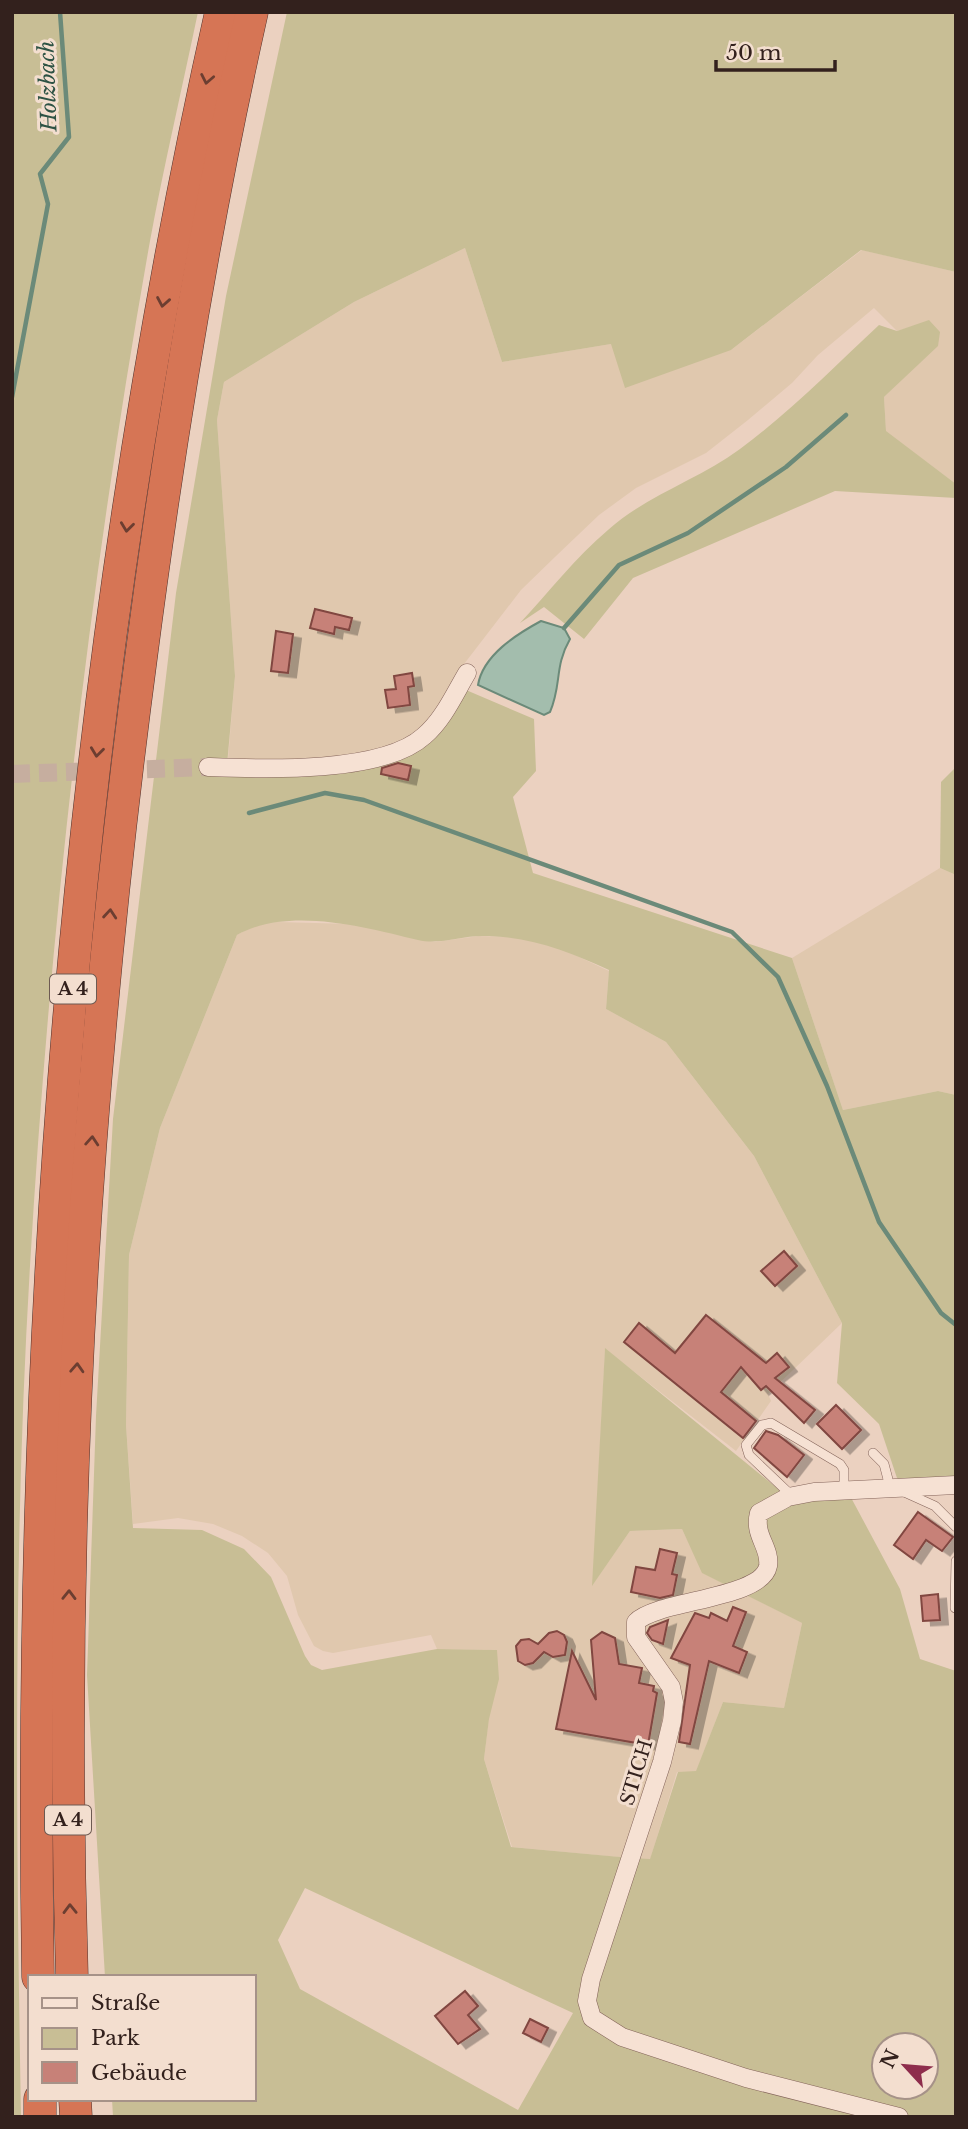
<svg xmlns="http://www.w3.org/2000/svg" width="968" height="2129" viewBox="0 0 968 2129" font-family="'Libre Baskerville',serif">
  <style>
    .farmland { fill: #e0c8ae }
    .green { fill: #c8be95; fill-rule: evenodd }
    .water { fill: #a3bdad; stroke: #6b8a79; stroke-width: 2 }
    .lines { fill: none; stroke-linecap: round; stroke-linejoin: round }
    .stream { stroke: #6b8a79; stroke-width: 4.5 }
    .building { fill: #c78178; stroke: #814641; stroke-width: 2; filter: url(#shadow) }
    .minor-tunnel { stroke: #c6ae9f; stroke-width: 18; stroke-dasharray: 18 9; stroke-linecap: butt }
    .service-casing { stroke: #836359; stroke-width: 10 }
    .minor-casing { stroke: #836359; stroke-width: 19 }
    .motorway-casing { stroke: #51332e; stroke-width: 33 }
    .service { stroke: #f6e1d3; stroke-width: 9 }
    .minor { stroke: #f6e1d3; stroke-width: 18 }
    .motorway { stroke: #d67555; stroke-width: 32 }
    .oneway { stroke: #6c3e31 }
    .labels { text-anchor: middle; stroke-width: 6; stroke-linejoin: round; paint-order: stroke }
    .shield { fill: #f3decf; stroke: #6d5a52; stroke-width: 2 }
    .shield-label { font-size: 18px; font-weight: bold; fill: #33211d }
    .street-label { font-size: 19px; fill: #33211d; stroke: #f3decf }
    .water-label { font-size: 21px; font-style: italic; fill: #2d5244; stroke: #f3decf }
  </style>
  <defs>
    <filter id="shadow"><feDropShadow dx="8" dy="4.5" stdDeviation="0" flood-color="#0004"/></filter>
  </defs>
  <rect width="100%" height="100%" fill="#ebd1c0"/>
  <g class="farmland">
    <polygon points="465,248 502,362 611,344 731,350 862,250 956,272 956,484 886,432 884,397 937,346 929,321 897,331 874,308 818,355 792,383 748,420 706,453 636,488 599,515 556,556 521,590 461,668 432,723 408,744 305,763 228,759 235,676 217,420 224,382 354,302"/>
    <polygon points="940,868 956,875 956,1095 938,1091 843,1110 792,958"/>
    <polygon points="277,922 352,924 435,942 479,936 515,937 560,948 609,971 606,1009 666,1042 754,1156 842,1323 768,1394 771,1401 736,1451 605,1349 593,1584 630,1531 682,1529 703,1573 802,1623 784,1708 723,1702 696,1772 677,1772 650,1860 512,1847 484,1759 497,1650 437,1649 431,1635 333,1653 323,1651 314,1646 298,1615 287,1576 268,1553 242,1536 213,1524 178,1518 133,1524 126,1425 129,1255 160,1128 237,935 258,923"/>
  </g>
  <g class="green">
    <path d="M 12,12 L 198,12 C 182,89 164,165 150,241 C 90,577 50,925 30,1266 C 13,1549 16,1834 21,2117 L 12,2117 Z"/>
    <path d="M 287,12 L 956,12 L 956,272 L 861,250 L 731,350 L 625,388 L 611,344 L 502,362 L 465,248 L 354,302 L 224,382 L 217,420 L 235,676 L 226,776 L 411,753 L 466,690 L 534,719 L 536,771 L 513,797 L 533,873 L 792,958 L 843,1110 L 938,1091 L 956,1095 L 956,1475 L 952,1480 L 904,1484 L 897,1478 L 879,1424 L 837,1383 L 842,1323 L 754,1156 L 666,1042 L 606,1009 L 609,970 C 567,951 529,936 482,936 C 461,936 439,945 418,940 C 365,927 288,906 237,935 L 160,1128 L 129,1255 L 126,1425 L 133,1528 L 202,1530 L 244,1549 L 271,1577 L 305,1656 L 311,1665 L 322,1670 L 437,1649 L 497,1650 L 499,1679 L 489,1719 L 484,1759 L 511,1847 L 631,1858 L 650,1859 L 678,1772 L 696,1771 L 723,1702 L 784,1708 L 802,1623 L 702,1573 L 682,1529 L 630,1531 L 592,1586 L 605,1348 L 788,1497 L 848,1492 L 900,1589 L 920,1659 L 956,1671 L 956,2117 L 113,2117 L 112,2099 L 254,2099 L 254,1977 L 105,1977 L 87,1675 L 96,1416 L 113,1119 L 176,593 L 226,296 ZM 305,1888 L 573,2013 L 518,2110 L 300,1989 L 278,1940 ZM 884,2045 L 926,2045 L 926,2087 L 884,2087 Z"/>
    <path d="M 929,320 L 940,332 L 938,346 L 884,397 L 886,431 L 956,484 L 956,498 L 835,491 L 633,578 L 584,639 L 544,607 L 520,623 C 549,592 576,557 608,530 C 647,495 698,480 740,449 C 790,412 834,367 879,325 L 897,331 Z"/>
    <polygon points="956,767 956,875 940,868 941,782"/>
  </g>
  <path class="water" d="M 541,621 L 564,628 L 570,639 C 554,667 562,684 550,712 L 544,715 L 478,685 C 483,655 517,634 541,621 Z"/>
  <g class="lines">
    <g class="stream">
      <polyline points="12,397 48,204 40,174 69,137 60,12"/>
      <polyline points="564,628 619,565 688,533 786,467 846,415"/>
      <polyline points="249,813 325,793 364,800 732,932 778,977 827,1086 879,1222 941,1313 956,1325"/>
    </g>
  </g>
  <g class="building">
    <polygon points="315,609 352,618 349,630 335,627 334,634 310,628"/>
    <polygon points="276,631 293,634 288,673 271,671"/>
    <polygon points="412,673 414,686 408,687 410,705 388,708 385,690 396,689 394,676"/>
    <polygon points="398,763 411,766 408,780 381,774 382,768"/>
    <polygon points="784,1251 797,1266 775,1286 761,1271"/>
    <polygon points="706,1315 766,1363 777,1353 789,1367 775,1378 815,1410 804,1423 766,1386 761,1390 741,1367 721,1392 756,1421 743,1438 624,1342 639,1323 675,1353"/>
    <polygon points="836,1405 861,1430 842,1449 817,1424"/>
    <polygon points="766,1431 778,1435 804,1455 787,1477 754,1448"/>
    <polygon points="918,1512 953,1537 942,1551 926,1540 913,1559 894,1545"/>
    <polygon points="660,1549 677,1553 672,1574 677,1575 673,1595 660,1598 631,1592 636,1567 655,1570"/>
    <polygon points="938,1594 940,1620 923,1621 921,1596"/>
    <polygon points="733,1607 746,1612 733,1646 747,1652 739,1673 709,1661 690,1744 679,1742 690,1665 671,1658 695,1613 709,1618 711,1613 727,1621"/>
    <polygon points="668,1620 663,1644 652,1640 647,1633 650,1627"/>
    <polygon points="557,1631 564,1635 567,1642 565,1655 553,1657 544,1652 533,1663 525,1665 518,1661 516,1646 521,1640 529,1639 538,1644 549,1633"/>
    <polygon points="602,1632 615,1638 619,1664 642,1668 639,1683 654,1686 653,1691 657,1693 648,1745 556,1729 572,1651 596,1700 591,1640"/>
    <polygon points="465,1991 478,2006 468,2015 480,2029 458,2044 435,2016"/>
    <polygon points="530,2019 548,2028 541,2042 523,2033"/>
  </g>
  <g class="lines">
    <polyline class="minor-tunnel" points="12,774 208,767"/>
    <g class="service-casing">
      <g id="service">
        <polyline points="873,1453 884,1464 890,1487"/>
        <polyline points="904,1492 935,1506 956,1527"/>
        <polyline points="791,1495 749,1455 746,1445 762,1425 771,1423 840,1464 844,1470 844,1492"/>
        <polyline points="955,1608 956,1561"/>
      </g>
    </g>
    <g class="minor-casing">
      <g id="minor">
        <path d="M 208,767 C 262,769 382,774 424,736 C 443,720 454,695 467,673"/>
        <path d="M 899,2117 L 746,2078 L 622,2037 L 592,2018 L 587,2001 L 591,1979 L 662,1762 L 672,1721 L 674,1702 L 671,1687 L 636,1637 L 636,1622 C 657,1600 762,1599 768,1566 C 771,1547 753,1536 759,1513 L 788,1497 L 814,1492 L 956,1485"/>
      </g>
    </g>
    <g class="motorway-casing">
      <g id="motorway">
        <path d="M 38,1977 C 27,1319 77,655 221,12"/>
        <path d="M 72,1977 C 58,1537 83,1095 141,658 C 169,442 204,226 252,12"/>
        <polyline points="40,2099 40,2117"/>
        <polyline points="75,2099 76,2117"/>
      </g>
    </g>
    <use href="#service" class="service"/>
    <use href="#minor" class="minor"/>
    <use href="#motorway" class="motorway"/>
  </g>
  <defs><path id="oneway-chevron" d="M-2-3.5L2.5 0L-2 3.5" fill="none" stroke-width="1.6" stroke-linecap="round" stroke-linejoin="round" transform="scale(1.75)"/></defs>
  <g class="oneway">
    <use href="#oneway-chevron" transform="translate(207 79) rotate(101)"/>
    <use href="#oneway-chevron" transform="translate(163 302) rotate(100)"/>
    <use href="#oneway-chevron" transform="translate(127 527) rotate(97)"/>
    <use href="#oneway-chevron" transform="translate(97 752) rotate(97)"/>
    <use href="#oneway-chevron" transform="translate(110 914) rotate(-85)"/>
    <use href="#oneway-chevron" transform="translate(92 1141) rotate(-86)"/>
    <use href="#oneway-chevron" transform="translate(77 1368) rotate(-87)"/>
    <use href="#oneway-chevron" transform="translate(69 1595) rotate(-89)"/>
    <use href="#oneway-chevron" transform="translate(70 1909) rotate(-91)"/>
  </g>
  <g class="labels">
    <g class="shield">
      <rect x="50" y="974.5" width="46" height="29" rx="5"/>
      <rect x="45" y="1805.5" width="46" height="29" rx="5"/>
    </g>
    <g class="shield-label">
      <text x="73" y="995">A 4</text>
      <text x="68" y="1826">A 4</text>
    </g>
    <g class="street-label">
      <text transform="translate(636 1772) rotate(-73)" y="7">STICH</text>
    </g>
    <g class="water-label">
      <text transform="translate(48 86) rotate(-92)" y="7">Holzbach</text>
    </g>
  </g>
  <rect width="968" height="2129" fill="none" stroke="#33211d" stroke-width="28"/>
  <rect x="28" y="1975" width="228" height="126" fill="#f3decf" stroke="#a69288" stroke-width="2"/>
  <rect x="42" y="1998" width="35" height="10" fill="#f6e1d3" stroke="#a69288" stroke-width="2"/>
  <text x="91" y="2010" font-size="21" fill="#33211d">Straße</text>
  <rect x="42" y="2028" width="35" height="21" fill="#c8be95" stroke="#a69288" stroke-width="2"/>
  <text x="91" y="2045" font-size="21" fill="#33211d">Park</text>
  <rect x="42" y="2062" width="35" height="21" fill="#c78178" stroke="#a69288" stroke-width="2"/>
  <text x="91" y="2080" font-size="21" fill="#33211d">Gebäude</text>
  <g transform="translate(905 2066) rotate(296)"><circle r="33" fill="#f3decf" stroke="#a69288" stroke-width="2"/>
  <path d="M0-5L12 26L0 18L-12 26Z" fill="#8e2d4c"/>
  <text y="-10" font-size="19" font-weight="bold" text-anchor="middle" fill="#33211d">N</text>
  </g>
  <path d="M716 60v10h119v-10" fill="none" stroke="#33211d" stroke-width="3.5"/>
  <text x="726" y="60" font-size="21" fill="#33211d" stroke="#f3decf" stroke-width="5" paint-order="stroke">50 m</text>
</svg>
